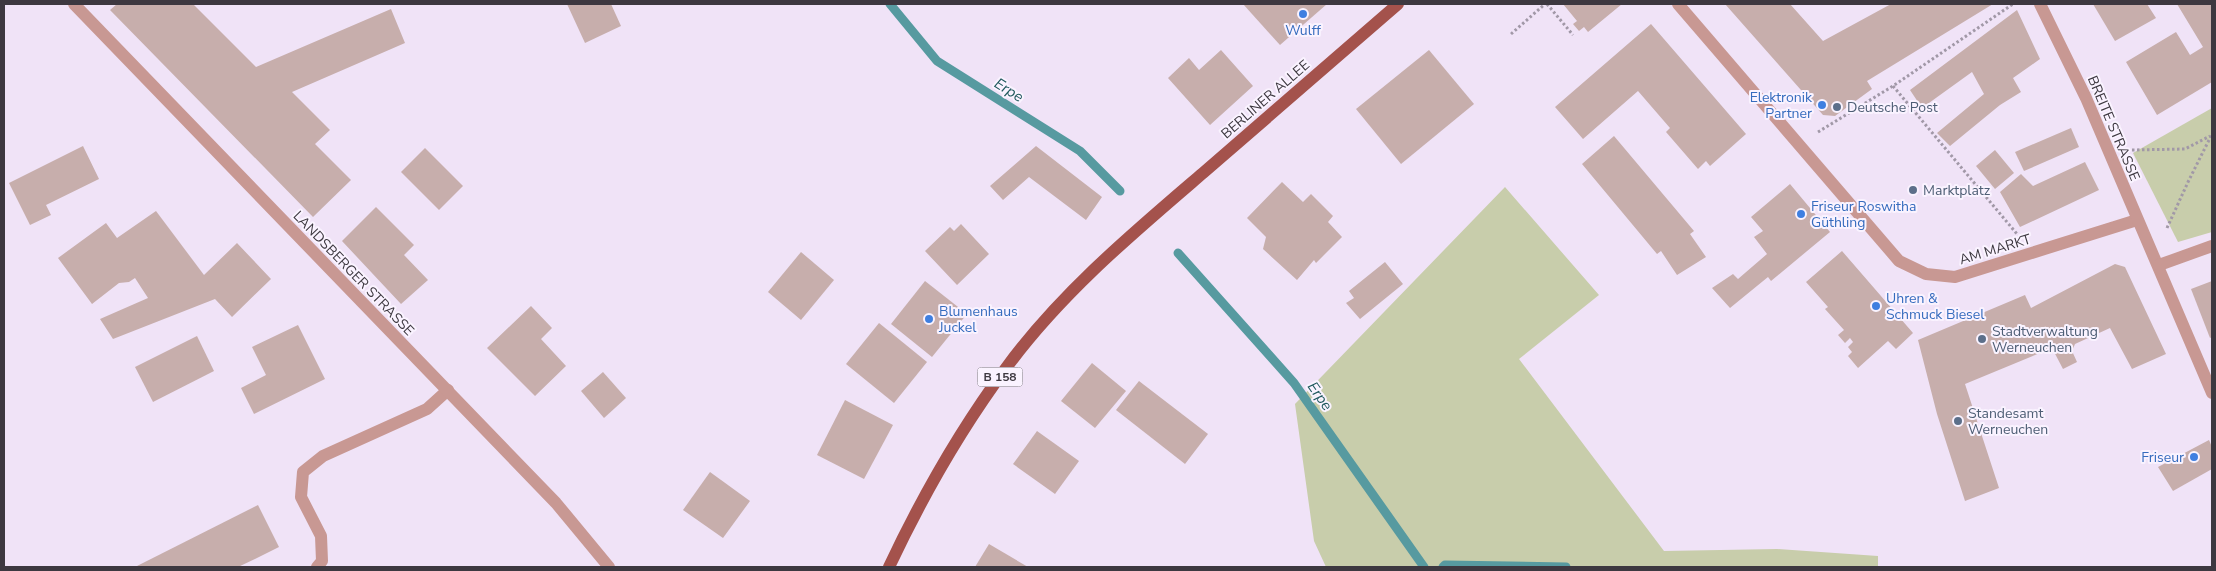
<svg xmlns="http://www.w3.org/2000/svg" width="2216" height="571" viewBox="0 0 2216 571" font-family="'Nunito Sans',sans-serif">
  <style>
    .green { fill: #c8cdab }
    .lines { fill: none; stroke-linecap: round; stroke-linejoin: round }
    .stream { stroke: #579aa0; stroke-width: 9 }
    .building { fill: #c7aeac }
    .path { stroke: #a198a7; stroke-width: 3; stroke-dasharray: 2.5 2.5; stroke-linecap: butt }
    .service { stroke: #c89893; stroke-width: 12 }
    .minor { stroke: #c89893; stroke-width: 12 }
    .primary { stroke: #a4524c; stroke-width: 12 }
    .shop-dot { fill: #3f7fe0; stroke: #faf3ff; stroke-width: 2 }
    .service-dot { fill: #5c6f8a; stroke: #faf3ff; stroke-width: 2 }
    .labels { text-anchor: middle; stroke-width: 4; stroke-linejoin: round; paint-order: stroke }
    .shield { fill: #faf3ff; stroke: #767079; stroke-width: 1 }
    .shield-label { font-size: 12px; font-weight: bold; fill: #3d3840 }
    .shop-label { font-size: 14px; fill: #366cbe; stroke: #faf3ff; text-anchor: start }
    .street-label { font-size: 14px; fill: #3d3840; stroke: #faf3ff }
    .service-label { font-size: 14px; fill: #4e5e75; stroke: #faf3ff; text-anchor: start }
    .water-label { font-size: 15px; font-style: italic; fill: #1f595d; stroke: #faf3ff }
  </style>
  <rect width="100%" height="100%" fill="#f0e3f7"/>
  <g class="green">
    <polygon points="2212,108 2212,232 2178,242 2133,153"/>
    <polygon points="1505,187 1599,295 1519,359 1664,551 1777,549 1878,556 1878,567 1326,567 1314,541 1295,404"/>
  </g>
  <g class="lines">
    <g class="stream">
      <polyline points="890,4 937,61 1080,151 1120,191"/>
      <polyline points="1178,253 1294,383 1424,567"/>
      <polyline points="1443,567 1445,565 1566,567"/>
    </g>
  </g>
  <g class="building">
    <polygon points="117,4 193,4 256,67 391,9 405,43 292,92 330,130 315,144 351,180 313,217 110,10"/>
    <polygon points="567,4 611,4 621,26 585,43"/>
    <polygon points="1243,4 1327,4 1280,45"/>
    <polygon points="1563,4 1622,4 1588,32 1584,27 1579,31 1573,24 1577,21"/>
    <polygon points="1725,4 1790,4 1823,41 1891,4 1993,4 1867,81 1872,89 1835,116 1823,115"/>
    <polygon points="2093,4 2147,4 2156,18 2115,41"/>
    <polygon points="2177,4 2210,4 2212,7 2212,82 2157,115 2126,62 2176,32 2190,55 2203,47"/>
    <polygon points="2017,10 2040,59 2013,78 2021,92 2000,105 1950,146 1937,133 1984,94 1972,72 1922,108 1910,90"/>
    <polygon points="1651,24 1746,134 1710,166 1706,161 1698,169 1666,132 1670,128 1638,91 1583,139 1555,107"/>
    <polygon points="1221,50 1253,86 1210,125 1168,78 1189,58 1199,70"/>
    <polygon points="1429,50 1474,104 1401,164 1356,109"/>
    <polygon points="2071,128 2079,147 2024,171 2015,152"/>
    <polygon points="1614,136 1694,231 1690,234 1706,257 1677,275 1661,251 1657,254 1582,164"/>
    <polygon points="83,146 99,179 46,205 51,215 30,225 9,183"/>
    <polygon points="1036,146 1102,197 1086,220 1029,177 1003,200 990,186"/>
    <polygon points="425,148 463,186 439,210 401,172"/>
    <polygon points="1995,150 2014,173 1995,189 1976,166"/>
    <polygon points="2085,162 2099,190 2020,227 2000,192 2021,174 2033,186"/>
    <polygon points="1282,182 1303,202 1311,194 1333,216 1328,222 1342,237 1316,263 1314,260 1297,280 1263,249 1266,237 1247,218"/>
    <polygon points="1790,184 1830,232 1771,281 1768,277 1730,308 1712,288 1733,274 1738,279 1767,254 1754,237 1763,231 1751,217"/>
    <polygon points="376,207 414,245 404,255 428,280 401,304 342,241"/>
    <polygon points="156,211 204,275 237,243 271,279 232,317 215,299 113,339 100,319 148,298 135,278 129,282 119,283 92,304 58,258 106,223 117,238"/>
    <polygon points="961,224 989,254 957,285 925,251 950,227 954,231"/>
    <polygon points="1842,251 1913,333 1896,349 1888,341 1858,368 1848,356 1852,352 1848,347 1853,342 1850,338 1845,343 1838,335 1844,330 1825,309 1828,307 1806,282"/>
    <polygon points="801,252 834,280 801,320 768,292"/>
    <polygon points="1385,262 1403,284 1360,319 1346,303 1354,298 1349,291"/>
    <polygon points="2115,264 2125,267 2166,354 2132,369 2110,328 2075,344 2072,351 2077,362 2063,369 2052,348 1965,384 1999,488 1965,501 1937,414 1918,340 2025,295 2031,308"/>
    <polygon points="925,281 967,314 932,357 891,324"/>
    <polygon points="2212,281 2212,337 2210,338 2191,289"/>
    <polygon points="531,306 552,328 541,339 566,366 535,396 487,348"/>
    <polygon points="879,323 927,362 894,403 846,364"/>
    <polygon points="298,325 325,379 254,414 241,388 266,375 252,347"/>
    <polygon points="197,336 214,371 153,402 135,367"/>
    <polygon points="1092,363 1126,391 1095,428 1061,401"/>
    <polygon points="603,372 626,398 604,418 581,391"/>
    <polygon points="1139,381 1208,434 1185,464 1116,410"/>
    <polygon points="845,400 893,425 864,479 817,455"/>
    <polygon points="1037,431 1079,461 1055,494 1013,464"/>
    <polygon points="2209,440 2212,447 2212,469 2173,491 2158,467"/>
    <polygon points="710,472 750,501 723,538 683,510"/>
    <polygon points="258,505 279,547 257,558 238,567 135,567"/>
    <polygon points="989,544 1028,567 975,567"/>
  </g>
  <g class="lines">
    <g class="path">
      <polyline points="1547,4 1573,35"/>
      <polyline points="1511,34 1545,4"/>
      <polyline points="1893,86 2017,234"/>
      <polyline points="1818,132 1893,86 2013,4"/>
      <polyline points="2132,150 2185,149 2210,136"/>
      <polyline points="2167,228 2188,182 2212,134"/>
    </g>
    <polyline class="service" points="317,567 322,561 321,536 301,497 303,472 323,456 427,409 448,390"/>
    <g class="minor">
      <polyline points="74,4 556,503 609,567"/>
      <polyline points="1678,4 1899,261 1926,274 1955,277 2137,220"/>
      <polyline points="2040,4 2086,98 2212,393"/>
      <polyline points="2159,265 2212,246"/>
    </g>
    <path class="primary" d="M 889,567 C 922,497 960,430 1006,368 C 1061,293 1133,233 1203,173 C 1268,116 1333,60 1398,4"/>
  </g>
  <g class="shop-dot">
    <circle cx="1303" cy="14" r="5"/>
    <circle cx="1822" cy="105" r="5"/>
    <circle cx="1801" cy="214" r="5"/>
    <circle cx="1876" cy="306" r="5"/>
    <circle cx="929" cy="319" r="5"/>
    <circle cx="2194" cy="457" r="5"/>
  </g>
  <g class="service-dot">
    <circle cx="1837" cy="107" r="5"/>
    <circle cx="1913" cy="190" r="5"/>
    <circle cx="1982" cy="339" r="5"/>
    <circle cx="1958" cy="421" r="5"/>
  </g>
  <g class="labels">
    <rect class="shield" x="977.5" y="367.5" width="45" height="19" rx="4"/>
    <g class="shield-label">
      <text x="1000" y="381">B 158</text>
    </g>
    <g class="shop-label">
      <text x="1303" y="35" text-anchor="middle">Wulff</text>
      <text x="1812" y="102" text-anchor="end">Elektronik<tspan x="1812" dy="16">Partner</tspan></text>
      <text x="1811" y="211">Friseur Roswitha<tspan x="1811" dy="16">Güthling</tspan></text>
      <text x="1886" y="303">Uhren &amp;<tspan x="1886" dy="16">Schmuck Biesel</tspan></text>
      <text x="939" y="316">Blumenhaus<tspan x="939" dy="16">Juckel</tspan></text>
      <text x="2184" y="462" text-anchor="end">Friseur</text>
    </g>
    <g class="street-label">
      <text transform="translate(1265 99) rotate(-41)" y="5">BERLINER ALLEE</text>
      <text transform="translate(2114 128) rotate(67)" y="5">BREITE STRASSE</text>
      <text transform="translate(1995 249) rotate(-17)" y="5">AM MARKT</text>
      <text transform="translate(354 273) rotate(46)" y="5">LANDSBERGER STRASSE</text>
    </g>
    <g class="service-label">
      <text x="1847" y="112">Deutsche Post</text>
      <text x="1923" y="195">Marktplatz</text>
      <text x="1992" y="336">Stadtverwaltung<tspan x="1992" dy="16">Werneuchen</tspan></text>
      <text x="1968" y="418">Standesamt<tspan x="1968" dy="16">Werneuchen</tspan></text>
    </g>
    <g class="water-label">
      <text transform="translate(1009 90) rotate(32)" y="5">Erpe</text>
      <text transform="translate(1320 396) rotate(55)" y="5">Erpe</text>
    </g>
  </g>
  <rect width="2216" height="571" fill="none" stroke="#3d3840" stroke-width="10"/>
</svg>
